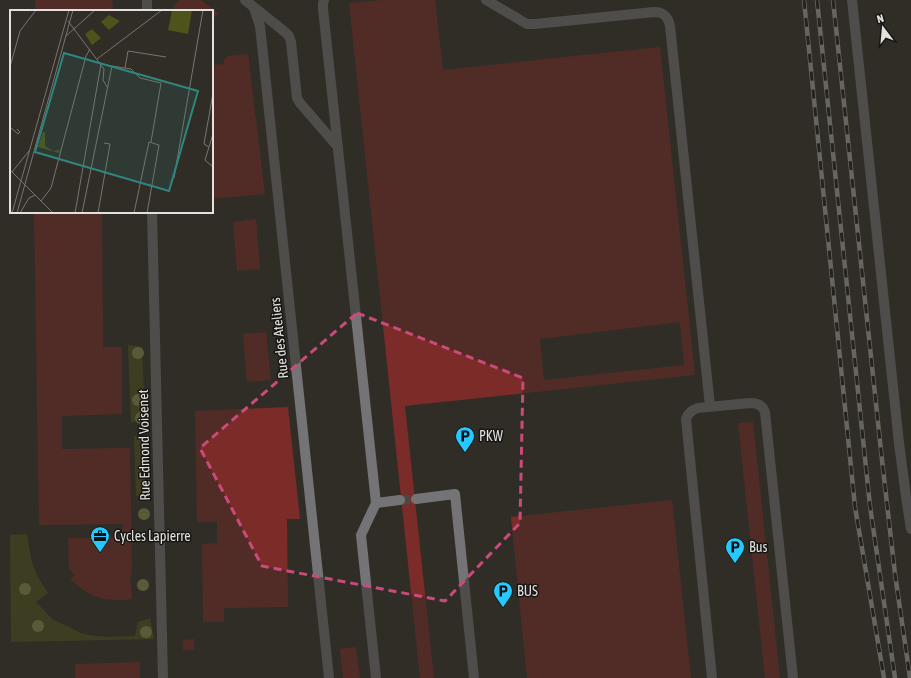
<svg xmlns="http://www.w3.org/2000/svg" width="911" height="678" viewBox="0 0 911 678" font-family="'Asap Condensed',sans-serif">
  <style>
    .green { fill: #4e531b }
    .building { fill: #7b2b28; fill-rule: evenodd }
    .lines { fill: none; stroke-linecap: round; stroke-linejoin: round }
    .minor-tunnel { stroke: #4b4842; stroke-width: 10; stroke-dasharray: 10 5; stroke-linecap: butt }
    .minor { stroke: #747477; stroke-width: 10 }
    .rail-casing { stroke: #aba9a4; stroke-width: 4.5 }
    .rail { stroke: #171613; stroke-width: 3; stroke-dasharray: 9; stroke-linecap: butt }
    .tree { fill: #8c914d }
    .marked { fill: none; stroke: #ca4a7c; stroke-width: 3; stroke-dasharray: 8 5; stroke-linejoin: round }
    .labels { text-anchor: middle; stroke-width: 3; stroke-linejoin: round; paint-order: stroke }
    .street-label { font-size: 14px; fill: #e2e1dd; stroke: #171613 }
    .poi-label { font-size: 14px; fill: #e2e1dd; stroke: #171613; text-anchor: start }
    .inset-road { fill: none; stroke: #777570; stroke-width: 1 }
    .view { fill: #2f867f; fill-opacity: 0.15; stroke: #2f867f; stroke-width: 2 }
    .inset-edge { fill: none; stroke: #e2e1dd; stroke-width: 2 }
  </style>
  <rect width="100%" height="100%" fill="#302d27"/>
  <g class="green">
    <polygon points="128,345 142,347 145,421 131,422"/>
    <polygon points="134,436 146,437 146,495 136,496"/>
    <path d="M 27,534 C 29,545 30,557 34,568 C 37,577 43,585 48,593 L 36,602 L 52,619 L 83,634 L 96,636 L 109,637 L 135,636 L 138,622 L 150,618 L 154,639 L 11,642 L 10,535 Z"/>
  </g>
  <g class="building">
    <polygon points="35,0 112,0 113,10 35,11"/>
    <polygon points="179,0 201,0 218,13 212,21 212,11 178,11 173,7"/>
    <path d="M 383,0 L 435,0 L 443,70 L 660,47 L 695,375 L 405,406 L 434,678 L 420,678 L 349,3 ZM 680,322 L 684,365 L 544,380 L 540,339 Z"/>
    <polygon points="248,54 265,194 212,199 212,65 224,64 224,60 228,56"/>
    <polygon points="34,212 102,212 103,347 122,347 122,414 62,416 62,449 130,448 132,575 130,575 132,598 126,600 116,600 105,599 94,596 83,590 70,579 75,576 69,568 68,538 121,538 123,524 39,525"/>
    <polygon points="256,219 260,269 237,271 233,222"/>
    <polygon points="266,332 271,380 247,382 243,334"/>
    <polygon points="288,407 300,519 287,519 288,607 224,608 224,622 203,622 202,544 217,543 217,522 197,522 195,411"/>
    <polygon points="753,422 780,678 765,678 738,423"/>
    <polygon points="672,500 691,678 527,678 511,517"/>
    <polygon points="194,639 194,650 183,650 183,640"/>
    <polygon points="356,647 360,678 343,678 340,649"/>
    <polygon points="140,662 140,678 75,678 75,664"/>
  </g>
  <g class="lines">
    <polyline class="minor-tunnel" points="400,500 416,499"/>
    <g class="minor">
      <polyline points="147,0 147,11"/>
      <polyline points="245,0 285,32 289,36 291,42 297,98 300,103 338,147"/>
      <polyline points="324,0 323,4 323,9 376,503 361,535 376,678"/>
      <path d="M 486,0 L 527,24 L 535,24 L 654,12 C 664,12 668,17 670,26 L 710,406"/>
      <polyline points="852,0 899,443 906,497 911,529"/>
      <polyline points="254,8 260,26 329,678"/>
      <polyline points="152,212 163,678"/>
      <polyline points="416,499 455,494 474,678"/>
      <polyline points="376,503 400,500"/>
      <path d="M 712,678 L 686,419 C 688,413 692,410 698,408 L 750,403 C 758,403 762,405 765,412 L 793,678"/>
    </g>
    <g class="rail-casing">
      <g id="rail">
        <polyline points="804,0 855,507 884,678"/>
        <polyline points="817,0 870,506 895,678"/>
        <polyline points="833,0 882,460 895,574 910,678"/>
      </g>
    </g>
    <use href="#rail" class="rail"/>
  </g>
  <g class="tree">
    <circle cx="138" cy="353" r="6"/>
    <circle cx="138" cy="400" r="6"/>
    <circle cx="141" cy="418" r="6"/>
    <circle cx="144" cy="514" r="6"/>
    <circle cx="143" cy="585" r="6"/>
    <circle cx="25" cy="589" r="6"/>
    <circle cx="38" cy="626" r="6"/>
    <circle cx="146" cy="632" r="6"/>
  </g>
  <path d="M0 0H911V678H0ZM 357,313 L 523,378 L 520,523 L 445,601 L 262,566 L 200,448 Z" fill="#302d27" fill-opacity=".55" fill-rule="evenodd"/>
  <path class="marked" d="M 357,313 L 523,378 L 520,523 L 445,601 L 262,566 L 200,448 Z"/>
  <defs>
    <g id="parking-pin" transform="scale(1)"><path d="M0 17L-7.5 6A9.5 9.5 0 1 1 7.5 6Z" fill="#25c9fe" stroke="#171613"/><path d="M-3.5-5.5H1a3.5 3.5 0 0 1 0 7H-1V5.5H-3.5ZM-1-3.4V-.6H.8a1.4 1.4 0 0 0 0-2.8Z" fill="#111"/></g>
    <g id="office-pin" transform="scale(1)"><path d="M0 17L-7.5 6A9.5 9.5 0 1 1 7.5 6Z" fill="#25c9fe" stroke="#171613"/><path d="M-6-3h4V-5.5h4V-3h4V5H-6ZM-1-4.5V-3h2v-1.5ZM-6 0V1H6V0Z" fill="#111"/></g>
  </defs>
  <g fill-rule="evenodd">
    <use href="#parking-pin" x="465" y="436"/>
    <use href="#office-pin" x="100" y="536"/>
    <use href="#parking-pin" x="735" y="547"/>
    <use href="#parking-pin" x="503" y="591"/>
  </g>
  <g class="labels">
    <g class="street-label">
      <text transform="translate(279 338) rotate(-96)" y="5">Rue des Ateliers</text>
      <text transform="translate(144 445) rotate(-91)" y="5">Rue Edmond Voisenet</text>
    </g>
    <g class="poi-label">
      <text x="479" y="441">PKW</text>
      <text x="114" y="541">Cycles Lapierre</text>
      <text x="749" y="552">Bus</text>
      <text x="517" y="596">BUS</text>
    </g>
  </g>
  <g transform="translate(10 10)">
    <rect width="203" height="203" fill="#302d27"/>
    <path d="M 162,0 L 182,0 L 178,24 L 158,20 ZM 99,5 L 110,11 L 99,20 L 91,12 ZM 82,19 L 91,28 L 82,35 L 75,24 ZM 33,122 L 35,122 L 35,136 L 43,141 L 50,140 L 49,143 L 28,137 Z" fill="#4e531b"/>
    <path class="inset-road" d="M 58,11 L 94,59 L 93,70 L 97,77M 56,26 L 85,0M 87,49 L 152,0M 0,57 L 10,21 L 26,0M 115,58 L 118,41 L 156,47M 0,117 L 8,124 L 10,122 L 7,119M 203,124 L 195,150 L 203,157M 199,137 L 194,134 L 203,83M 0,160 L 43,203M 2,162 L 19,141M 164,168 L 193,0M 31,191 L 41,178 L 76,46 L 80,39M 2,203 L 59,0M 7,203 L 63,0M 10,203 L 19,188 L 25,185M 65,203 L 91,54M 72,203 L 102,56 L 121,59 L 130,68 L 151,73 L 141,132M 88,203 L 100,134 L 94,133M 124,203 L 139,132 L 149,135 L 137,203"/>
    <path class="view" d="M 54,43 L 188,81 L 159,181 L 25,142 Z"/>
    <rect width="203" height="203" class="inset-edge"/>
  </g>
  <g transform="translate(883 28) rotate(344)" stroke="#171613" stroke-width="3" paint-order="stroke">
  <path d="M0-3L7 15L0 10L-7 15Z" fill="#e2e1dd"/>
  <text y="-6" font-size="11" font-weight="bold" text-anchor="middle" fill="#e2e1dd">N</text>
  </g>
</svg>
